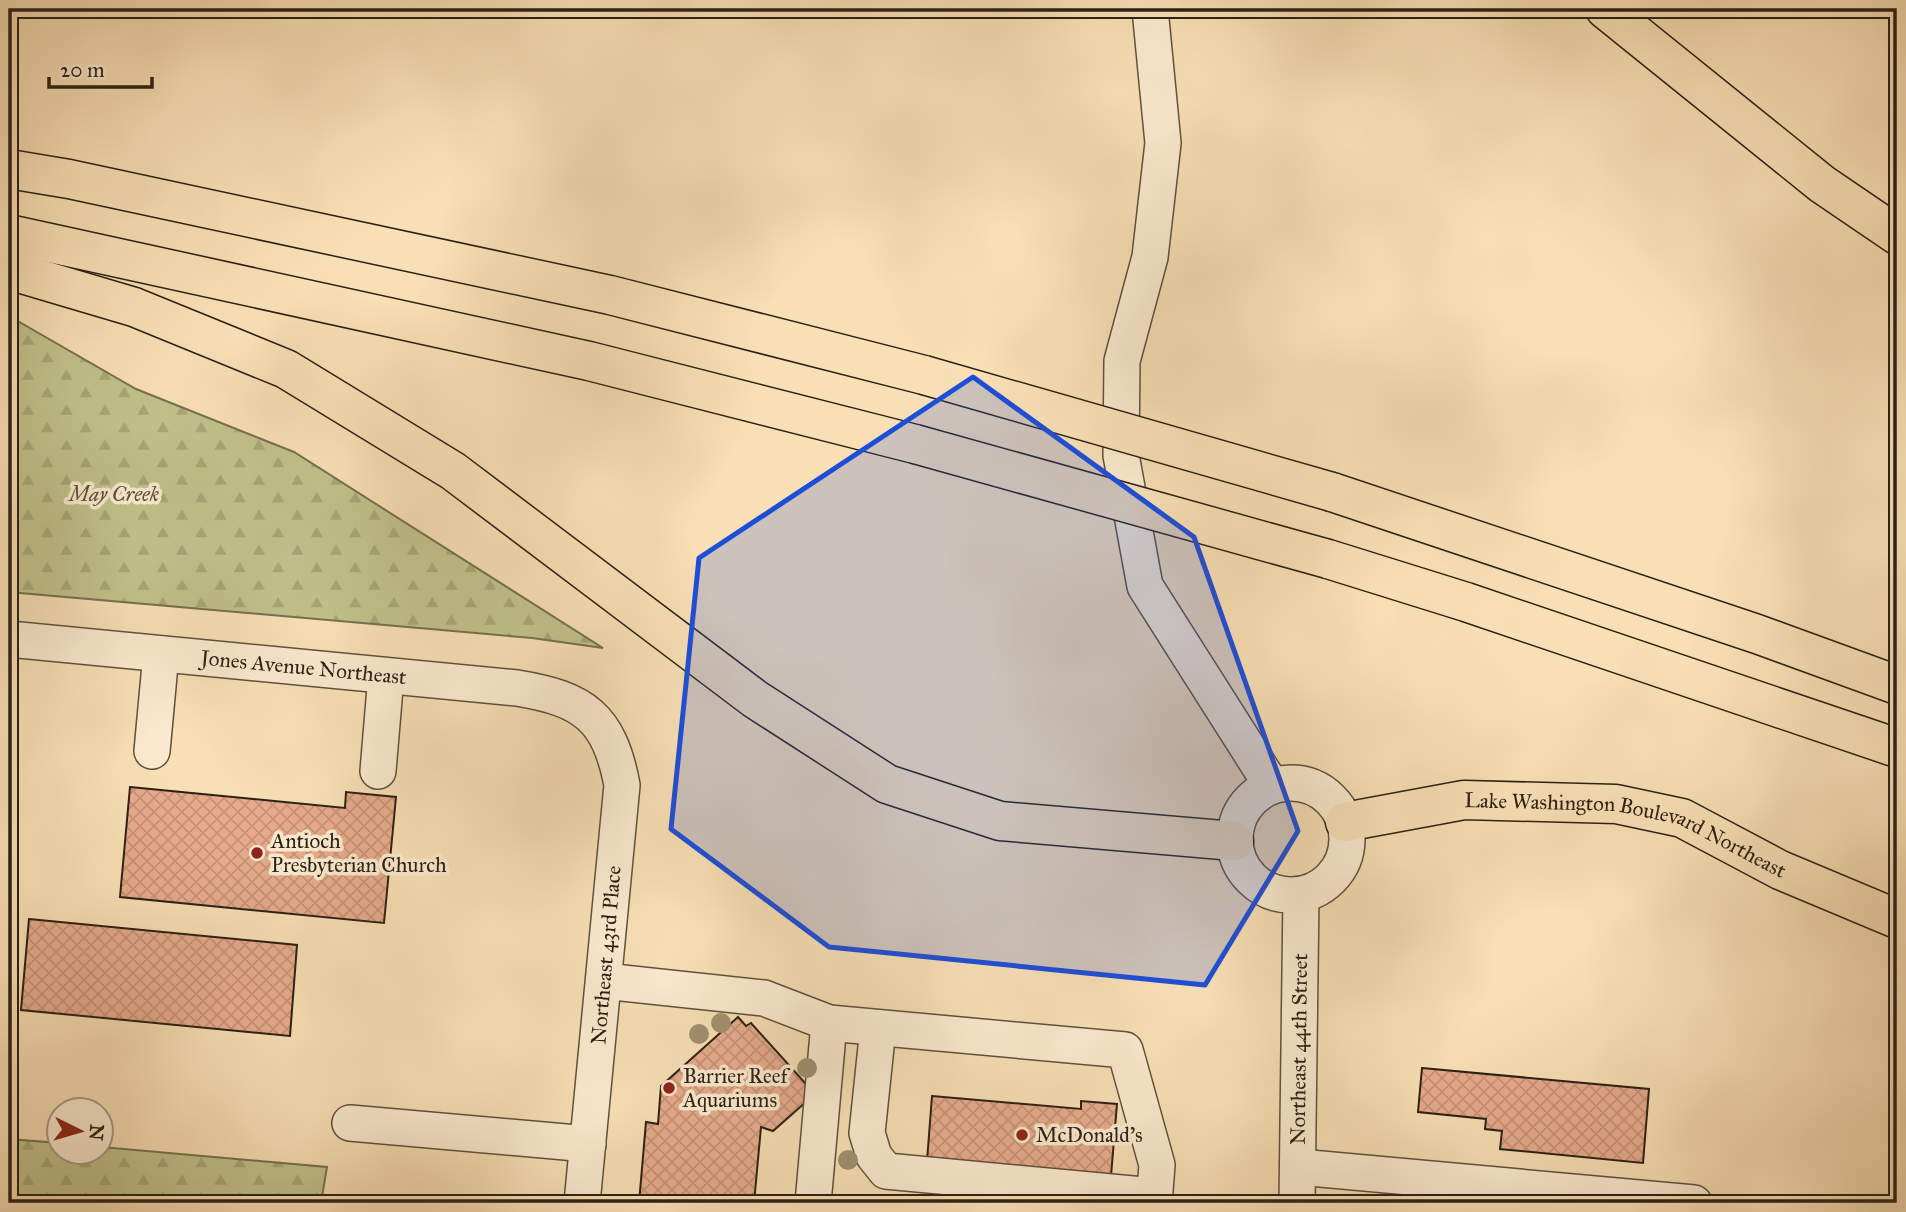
<svg xmlns="http://www.w3.org/2000/svg" width="1906" height="1212" viewBox="0 0 1906 1212" font-family="'IM FELL Great Primer',serif">
  <style>
    .forest { fill: url(#forest-firs); stroke: #767050; stroke-width: 2 }
    .building { fill: url(#building-cross-hatch); stroke: #2b2015; stroke-width: 2 }
    .lines { fill: none; stroke-linecap: round; stroke-linejoin: round }
    .minor-casing { stroke: #5e503d; stroke-width: 38 }
    .major-casing { stroke: #2b2015; stroke-width: 41 }
    .highway-casing { stroke: #2b2015; stroke-width: 41 }
    .minor { stroke: #faeacf; stroke-width: 35 }
    .major { stroke: #f8dfb5; stroke-width: 38 }
    .highway { stroke: #f8dfb5; stroke-width: 38 }
    .highway-bridge-casing { stroke: #2b2015; stroke-width: 41; stroke-linecap: butt }
    .highway-bridge { stroke: #f8dfb5; stroke-width: 38 }
    .tree { fill: #a09070 }
    .marked { fill: #1d4ed8; fill-opacity: 0.2; stroke: #1d4ed8; stroke-width: 5; stroke-linejoin: round }
    .poi-dot { fill: #8f2418; stroke: #faeacf; stroke-width: 2.5 }
    .labels { text-anchor: middle; stroke-width: 7; stroke-linejoin: round; paint-order: stroke }
    .park-label { font-size: 21px; font-style: italic; fill: #585038; stroke: #faeacf }
    .street-label { font-size: 21px; fill: #2b2015; stroke: #faeacf }
    .poi-label { font-size: 21px; fill: #2b2015; stroke: #faeacf; text-anchor: start }
  </style>
  <defs>
    <pattern id="forest-firs" width="22" height="20" patternUnits="userSpaceOnUse" patternTransform="scale(1.75)"><rect width="22" height="20" fill="#c1c18b"/><path d="M5 1l3.5 6h-7zM16 11l3.5 6h-7z" fill="#a6a677"/></pattern>
    <pattern id="building-cross-hatch" width="8" height="8" patternUnits="userSpaceOnUse" patternTransform="scale(1.75)"><rect width="8" height="8" fill="#e7ab8c"/><path d="M0 0l8 8M0 8l8-8" fill="none" stroke="#c69378"/></pattern>
  </defs>
  <rect width="100%" height="100%" fill="#f8dfb5"/>
  <filter id="stains"><feTurbulence type="fractalNoise" baseFrequency=".00286" numOctaves="4"/><feColorMatrix values="0 0 0 0 .2 0 0 0 0 .09 0 0 0 0 .02 0 0 0 .5 -.17"/></filter>
  <radialGradient id="worn" r=".72"><stop offset=".6" stop-color="#630" stop-opacity="0"/><stop offset="1" stop-color="#630" stop-opacity=".3"/></radialGradient>
  <g class="forest">
    <polygon points="9,316 136,389 294,452 603,648 532,638 9,592"/>
    <polygon points="9,1139 59,1143 60,1152 102,1152 102,1147 327,1167 321,1203 9,1203"/>
  </g>
  <g class="building">
    <polygon points="130,787 345,808 346,792 396,797 384,923 120,897"/>
    <polygon points="29,919 297,945 290,1036 21,1010"/>
    <polygon points="738,1017 746,1026 751,1023 815,1094 773,1131 761,1127 754,1203 639,1203 646,1122 658,1124 661,1086"/>
    <polygon points="1422,1068 1649,1089 1643,1163 1500,1149 1502,1131 1485,1129 1486,1119 1418,1112"/>
    <polygon points="932,1096 1081,1109 1081,1101 1117,1104 1111,1176 927,1161"/>
  </g>
  <g class="lines">
    <g class="minor-casing">
      <g id="minor">
        <polyline points="1150,9 1163,143 1150,257 1122,361 1121,455 1145,586 1272,786"/>
        <path id="s1" d="M 9,639 L 517,688 C 584,699 609,717 622,785 L 582,1203"/>
        <polyline points="152,751 161,654"/>
        <polyline points="378,771 386,676"/>
        <circle cx="1291" cy="839" r="56"/>
        <polyline points="604,981 764,998 829,1023 1125,1050 1157,1165 1154,1203"/>
        <polyline points="878,1028 867,1133 874,1156 886,1171 1154,1196"/>
        <polyline points="350,1123 588,1144"/>
        <polyline points="1299,1167 1694,1203"/>
        <polyline points="813,1203 829,1023"/>
        <path id="s2" d="M 1297,1203 L 1301,895"/>
      </g>
    </g>
    <g class="major-casing">
      <g id="major">
        <path id="s3" d="M 1345,822 L 1464,800 L 1616,804 L 1682,818 L 1780,870 L 1897,919"/>
      </g>
    </g>
    <g class="highway-casing">
      <g id="highway">
        <polyline points="1605,9 1822,184 1897,235"/>
        <polyline points="9,169 69,179 610,295 924,375"/>
        <polyline points="9,234 589,361 915,444"/>
        <polyline points="9,270 134,307 286,369 453,471 755,699 887,784 1000,821 1234,841"/>
        <polyline points="1332,492 1757,634 1897,685"/>
        <polyline points="1328,559 1466,602 1897,748"/>
      </g>
    </g>
    <use href="#minor" class="minor"/>
    <use href="#major" class="major"/>
    <use href="#highway" class="highway"/>
    <g class="highway-bridge-casing">
      <g id="highway-bridge">
        <polyline points="924,375 1332,492"/>
        <polyline points="915,444 1328,559"/>
      </g>
    </g>
    <use href="#highway-bridge" class="highway-bridge"/>
  </g>
  <g class="tree">
    <circle cx="721" cy="1023" r="10"/>
    <circle cx="699" cy="1034" r="10"/>
    <circle cx="807" cy="1068" r="10"/>
    <circle cx="848" cy="1160" r="10"/>
  </g>
  <path class="marked" d="M 973,377 L 1194,537 L 1298,831 L 1205,985 L 829,947 L 671,829 L 699,558 Z"/>
  <g class="poi-dot">
    <circle cx="257" cy="853" r="7"/>
    <circle cx="669" cy="1088" r="7"/>
    <circle cx="1022" cy="1135" r="7"/>
  </g>
  <g class="labels">
    <g class="park-label">
      <text x="114" y="501">May Creek</text>
    </g>
    <g class="street-label">
      <text dy="7" stroke="none"><textPath href="#s1" startOffset="296">Jones Avenue Northeast</textPath></text>
      <text dy="7" stroke="none"><textPath href="#s3" startOffset="289">Lake Washington Boulevard Northeast</textPath></text>
      <text transform="translate(606 955) rotate(-85)" y="7">Northeast 43rd Place</text>
      <text dy="7" stroke="none"><textPath href="#s2" startOffset="154">Northeast 44th Street</textPath></text>
    </g>
    <g class="poi-label">
      <text x="271" y="848">Antioch<tspan x="271" dy="24">Presbyterian Church</tspan></text>
      <text x="683" y="1083">Barrier Reef<tspan x="683" dy="24">Aquariums</tspan></text>
      <text x="1036" y="1142">McDonald's</text>
    </g>
  </g>
  <rect width="1906" height="1212" fill="none" stroke="#f8dfb5" stroke-width="35"/>
  <rect x="10" y="10" width="1885" height="1191" fill="none" stroke="#2b2015" stroke-width="3.5"/>
  <rect x="18" y="18" width="1871" height="1177" fill="none" stroke="#2b2015" stroke-width="2"/>
  <g transform="translate(80 1131) rotate(95)"><circle r="33" fill="#faeacf" stroke="#a79985" stroke-width="2"/>
  <path d="M0-5L12 26L0 18L-12 26Z" fill="#8f2418"/>
  <text y="-10" font-size="19" font-weight="bold" text-anchor="middle" fill="#2b2015">N</text>
  </g>
  <path d="M49 77v10h103v-10" fill="none" stroke="#2b2015" stroke-width="3.5"/>
  <text x="60" y="77" font-size="21" fill="#2b2015" stroke="#faeacf" stroke-width="5" paint-order="stroke">20 m</text>
  <rect width="100%" height="100%" filter="url(#stains)"/>
  <rect width="100%" height="100%" fill="url(#worn)"/>
</svg>
